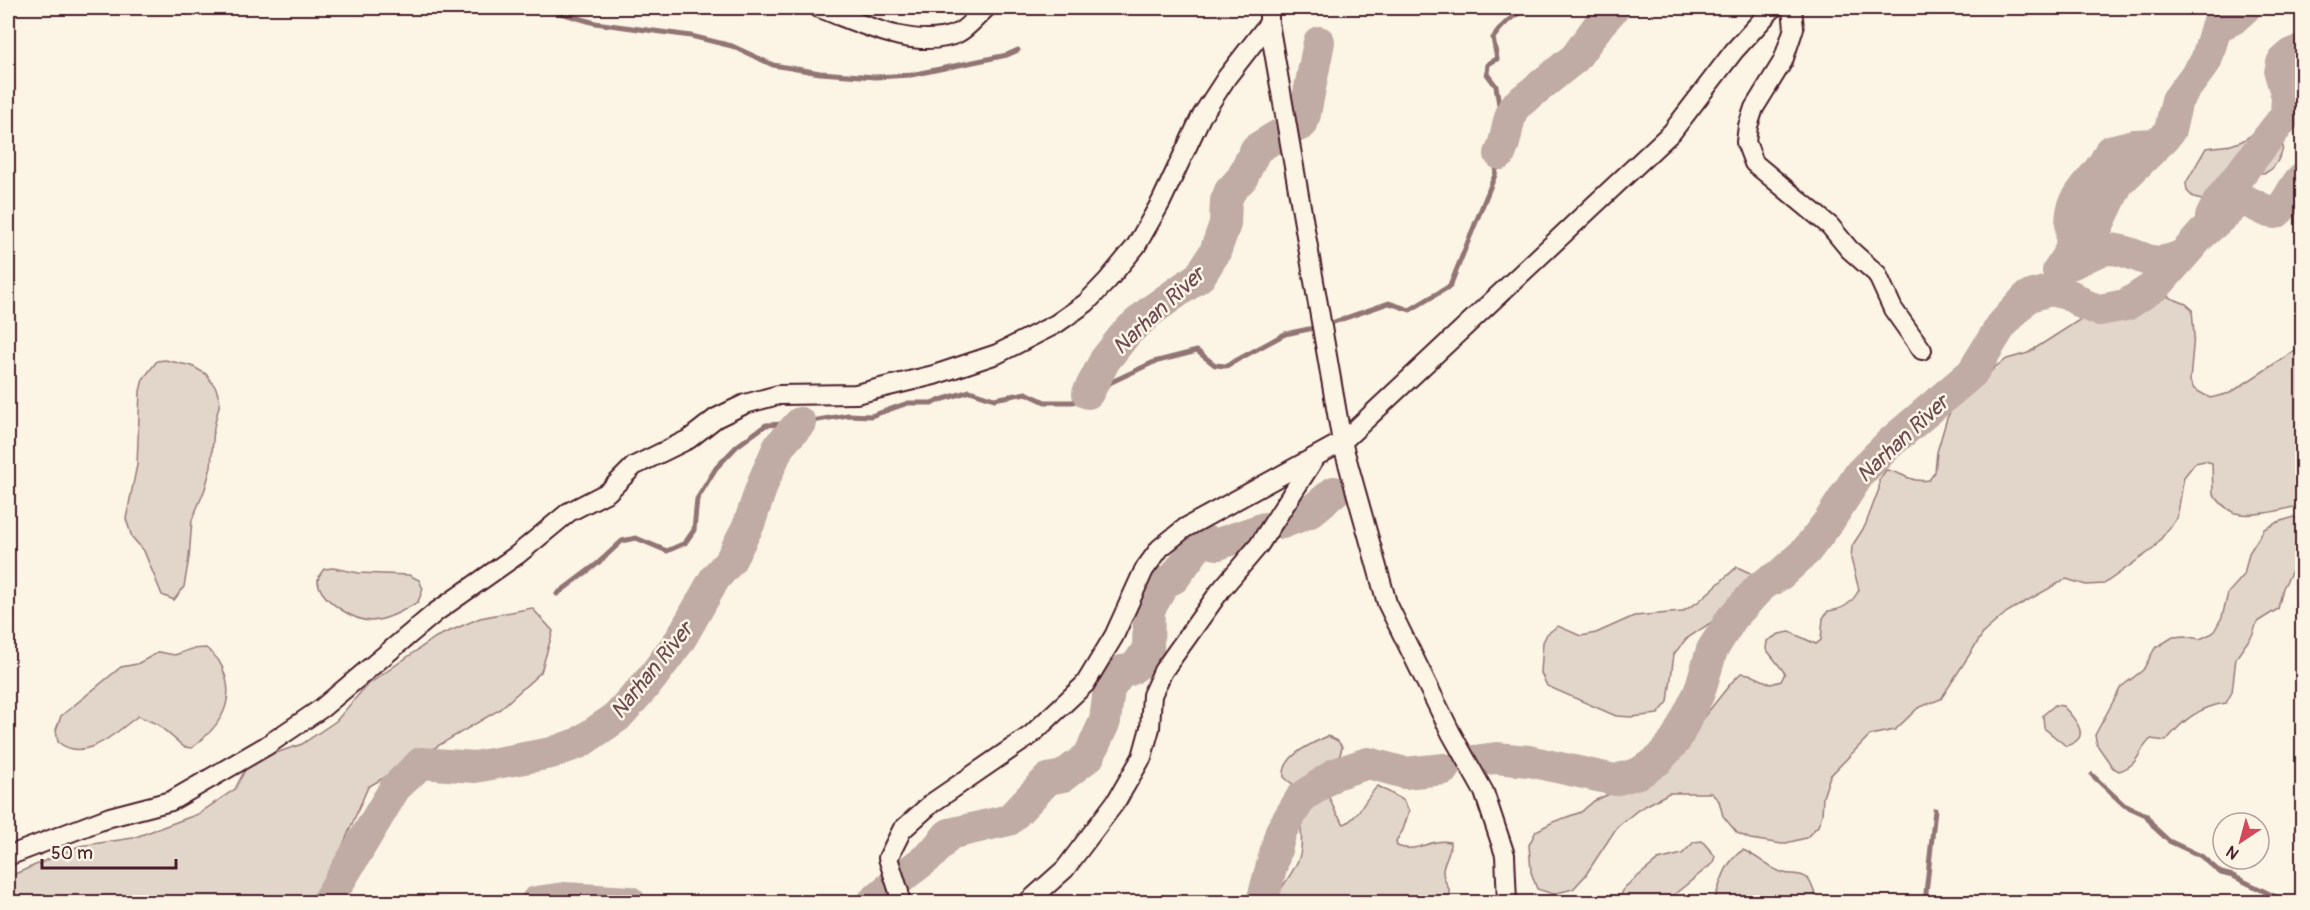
<svg xmlns="http://www.w3.org/2000/svg" width="2310" height="910" viewBox="0 0 2310 910" font-family="Pangolin,sans-serif">
  <style>
    .green { fill: #e2d5ca; stroke: #967a7a; stroke-width: 1.5 }
    .lines { fill: none; stroke-linecap: round; stroke-linejoin: round }
    .stream { stroke: #917474; stroke-width: 5 }
    .river { stroke: #c0aca5; stroke-width: 32 }
    .street-casing { stroke: #4a1f2b; stroke-width: 22 }
    .street { stroke: #fcf5e5; stroke-width: 18 }
    .labels { text-anchor: middle; stroke-width: 5; stroke-linejoin: round; paint-order: stroke }
    .water-label { font-size: 22px; font-style: italic; fill: #6d4950; stroke: #fcf5e5 }
  </style>
  <rect width="100%" height="100%" fill="#fcf5e5"/>
  <filter id="ink" filterUnits="userSpaceOnUse"><feTurbulence type="fractalNoise" baseFrequency=".0167" numOctaves="2"/><feDisplacementMap in="SourceGraphic" scale="12" xChannelSelector="R" yChannelSelector="G"/><feConvolveMatrix kernelMatrix="1 2 1 2 8 2 1 2 1" color-interpolation-filters="sRGB"/></filter>
  <g filter="url(#ink)">
    <g class="green">
      <path d="M 2261,129 C 2275,137 2290,139 2279,158 C 2277,163 2272,170 2267,172 C 2259,175 2251,170 2243,173 C 2228,178 2219,193 2206,201 L 2194,198 L 2187,191 L 2186,183 L 2206,148 L 2231,145 L 2242,141 Z"/>
      <path d="M 2161,294 L 2186,304 L 2192,309 L 2194,335 L 2190,381 L 2194,389 L 2210,398 L 2230,393 L 2291,353 L 2302,349 L 2302,505 C 2285,509 2253,518 2235,513 C 2226,510 2219,501 2213,494 L 2212,463 L 2205,461 L 2195,463 L 2184,477 L 2177,518 L 2153,549 L 2104,584 L 2086,585 L 2066,579 L 2007,612 L 1984,632 L 1941,699 L 1918,708 L 1895,730 L 1870,735 L 1830,776 L 1823,797 L 1822,815 L 1818,826 L 1806,838 L 1782,844 L 1750,839 L 1737,833 L 1723,816 L 1719,801 L 1711,793 L 1669,793 L 1638,810 L 1617,827 L 1585,876 L 1573,889 L 1553,894 L 1537,889 L 1531,872 L 1529,845 L 1536,831 L 1553,822 L 1581,812 L 1594,801 L 1633,783 L 1655,768 L 1676,752 L 1731,683 L 1741,673 L 1749,674 L 1771,684 L 1781,681 L 1785,673 L 1766,649 L 1767,641 L 1779,634 L 1790,632 L 1816,644 L 1821,640 L 1823,618 L 1828,611 C 1844,609 1851,604 1859,590 L 1851,559 L 1852,546 L 1865,526 L 1879,489 L 1879,480 L 1886,470 C 1905,473 1909,483 1929,480 L 1935,472 L 1937,452 L 1947,418 L 1953,407 L 1982,382 L 1995,367 L 2007,359 L 2028,353 L 2087,315 C 2123,320 2132,297 2161,294 Z"/>
      <polygon points="165,360 192,366 206,374 216,388 220,402 214,427 211,467 205,489 192,520 189,558 184,587 174,600 162,595 144,551 132,537 126,519 137,465 140,391 143,379 157,361"/>
      <path d="M 2294,517 L 2302,522 L 2302,552 L 2283,588 L 2278,609 L 2257,622 L 2253,634 L 2236,658 L 2232,692 L 2226,703 C 2199,707 2183,720 2166,741 L 2151,739 C 2137,751 2140,765 2119,771 L 2113,768 L 2097,745 L 2095,735 L 2121,687 L 2143,670 L 2155,648 L 2173,637 L 2184,636 L 2200,639 L 2213,633 L 2222,617 L 2228,593 L 2244,575 L 2249,553 L 2264,529 L 2278,522 Z"/>
      <polygon points="1737,567 1750,573 1758,580 1739,604 1686,639 1674,654 1668,702 1658,714 1632,717 1616,716 1547,686 1541,673 1543,642 1547,634 1558,626 1581,636 1596,633 1634,616 1682,612 1698,602"/>
      <path d="M 333,568 L 359,573 L 409,575 L 419,580 L 423,589 L 418,602 C 404,610 388,620 371,621 C 355,621 324,602 319,586 C 316,579 320,574 324,569 Z"/>
      <polygon points="532,608 553,631 541,672 499,710 368,787 329,878 338,902 8,902 8,877 79,846 133,838 198,814 235,789 249,762 302,744 336,721 366,686 436,637 480,618"/>
      <path d="M 206,648 C 216,655 222,663 225,675 C 235,706 217,729 192,748 L 184,747 L 157,724 L 138,716 C 116,732 85,764 58,742 L 56,730 L 61,716 L 121,667 L 137,664 L 159,652 L 175,655 L 191,649 Z"/>
      <path d="M 2055,705 L 2063,706 C 2074,718 2094,738 2066,746 L 2044,728 L 2043,715 Z"/>
      <path d="M 1328,736 L 1338,741 L 1342,747 C 1339,762 1334,768 1321,777 C 1306,788 1299,792 1284,777 C 1282,755 1311,744 1328,736 Z"/>
      <path d="M 1378,786 L 1403,800 L 1409,811 L 1403,830 L 1396,841 L 1397,846 C 1416,854 1431,838 1450,842 C 1451,853 1444,860 1443,870 C 1442,883 1454,889 1449,902 L 1273,902 C 1281,887 1293,874 1299,858 C 1308,834 1288,808 1320,791 L 1327,793 L 1336,813 L 1344,824 C 1359,818 1366,796 1378,786 Z"/>
      <polygon points="1702,841 1715,856 1713,863 1665,902 1619,902 1619,899 1625,887 1658,860 1682,854 1694,842"/>
      <path d="M 1743,850 C 1758,856 1770,870 1784,873 C 1792,875 1800,873 1807,878 C 1813,883 1813,895 1820,902 L 1714,902 C 1720,884 1725,861 1743,850 Z"/>
    </g>
    <g class="lines">
      <g class="stream">
        <polyline points="544,8 595,23 691,36 732,46 773,65 820,73 875,77 911,75 1007,55 1018,50"/>
        <path d="M 1331,323 L 1389,303 L 1410,310 L 1450,286 L 1495,175 L 1504,135 L 1496,86 L 1487,74 L 1488,64 L 1497,59 L 1493,38 C 1505,21 1517,10 1538,8"/>
        <polyline points="557,594 597,564 622,541 636,538 667,551 685,543 694,530 697,499 716,468 737,446 766,425 800,423 848,415 871,416 908,403 931,403 970,391 994,399 1026,393 1045,402 1073,402 1103,386 1154,362 1197,351 1215,365 1226,366 1285,334 1314,328"/>
        <polyline points="2092,775 2124,805 2146,815 2155,828 2169,841 2201,856 2221,873 2233,876 2286,902"/>
        <polyline points="1925,902 1935,810"/>
      </g>
      <g class="river">
        <polyline points="1296,127 1302,124 1305,114 1319,42"/>
        <path d="M 1500,154 C 1508,138 1506,122 1514,107 L 1575,58 L 1601,22 L 1614,8"/>
        <polyline points="2211,217 2219,201 2286,115 2287,96 2280,73 2282,63 2292,54 2302,50"/>
        <polyline points="2073,263 2090,242 2118,183 2165,137 2170,130 2177,100 2206,61 2216,27 2233,19 2245,8"/>
        <path d="M 2070,264 C 2081,260 2099,249 2110,249 C 2144,251 2144,272 2183,255"/>
        <path d="M 2058,271 C 2061,265 2067,257 2070,251 C 2074,236 2068,220 2074,205 C 2083,185 2103,171 2110,151 L 2134,145 L 2157,144"/>
        <polyline points="1088,393 1105,360 1127,332 1152,310 1200,276 1215,252 1225,224 1226,201 1230,191 1242,178 1256,149 1277,136"/>
        <polyline points="1282,523 1310,512 1334,492"/>
        <path d="M 1474,761 L 1496,758 L 1529,761 L 1615,780 L 1639,773 L 1657,761 L 1675,741 L 1699,693 L 1712,650 L 1732,618 L 1761,586 L 1781,574 L 1806,551 L 1829,521 L 1860,473 L 1891,442 L 1972,373 L 2001,326 L 2027,297 L 2051,290 L 2070,295 L 2085,305 L 2099,310 L 2126,305 L 2158,284 L 2202,234 L 2236,204 L 2246,201 L 2269,212 L 2276,213 C 2288,204 2291,189 2302,178"/>
        <polyline points="327,902 395,788 421,763 475,767 551,753 579,743 617,717 651,679 680,640 715,578 730,561 749,524 764,480 779,446 800,423"/>
        <polyline points="536,902 564,898 630,902"/>
        <polyline points="873,902 907,873 931,855 949,834 1009,820 1048,779 1063,776 1089,756 1105,721 1109,689 1122,671 1130,670 1138,664 1148,649 1149,610 1164,583 1174,578 1201,541 1218,544 1265,528"/>
        <polyline points="1262,902 1281,831 1301,798 1335,774 1368,763 1405,773 1444,769"/>
      </g>
      <g class="street-casing">
        <g id="street">
          <path d="M 819,8 C 858,22 916,52 958,33 C 968,28 978,15 986,8"/>
          <polyline points="1792,8 1794,28 1783,61 1754,108 1748,126 1746,142 1754,163 1830,226 1849,249 1877,274 1893,309 1922,350"/>
          <polyline points="8,856 110,817 171,801 266,746 322,708 436,612 517,555 569,512 608,492 634,466 689,439 716,418 745,404 778,395 856,394 934,375 997,354 1056,324 1086,303 1108,280 1136,246 1161,202 1201,117 1227,77 1269,23"/>
          <polyline points="899,902 899,892 888,858 902,830 932,803 1031,735 1085,684 1114,636 1144,570 1160,548 1185,528 1342,442 1269,23 1269,8"/>
          <polyline points="1028,902 1065,869 1117,800 1142,757 1150,728 1152,695 1163,671 1220,591 1259,545 1315,458"/>
          <polyline points="1507,902 1505,855 1484,792 1451,733 1387,603 1342,442 1672,132 1734,51 1773,8"/>
        </g>
      </g>
      <use href="#street" class="street"/>
    </g>
  </g>
  <g class="labels">
    <g class="water-label">
      <text transform="translate(1158 310) rotate(-43)" y="8">Narhan River</text>
      <text transform="translate(1902 438) rotate(-43)" y="8">Narhan River</text>
      <text transform="translate(651 670) rotate(-51)" y="8">Narhan River</text>
    </g>
  </g>
  <rect width="2310" height="910" fill="none" stroke="#fcf5e5" stroke-width="30"/>
  <rect x="15" y="15" width="2280" height="880" fill="none" stroke="#4a1f2b" stroke-width="2" filter="url(#ink)"/>
  <g transform="translate(2241 841) rotate(216)"><circle r="28" fill="#fcf5e5" stroke="#b59f9b" stroke-width="1.5"/>
  <path d="M0-4.5L10 22L0 15L-10 22Z" fill="#d1495b"/>
  <text y="-9" font-size="16" font-weight="bold" text-anchor="middle" fill="#4a1f2b">N</text>
  </g>
  <path d="M42 859v9h134v-9" fill="none" stroke="#4a1f2b" stroke-width="3"/>
  <text x="51" y="859" font-size="18" fill="#4a1f2b" stroke="#fcf5e5" stroke-width="4.5" paint-order="stroke">50 m</text>
</svg>
